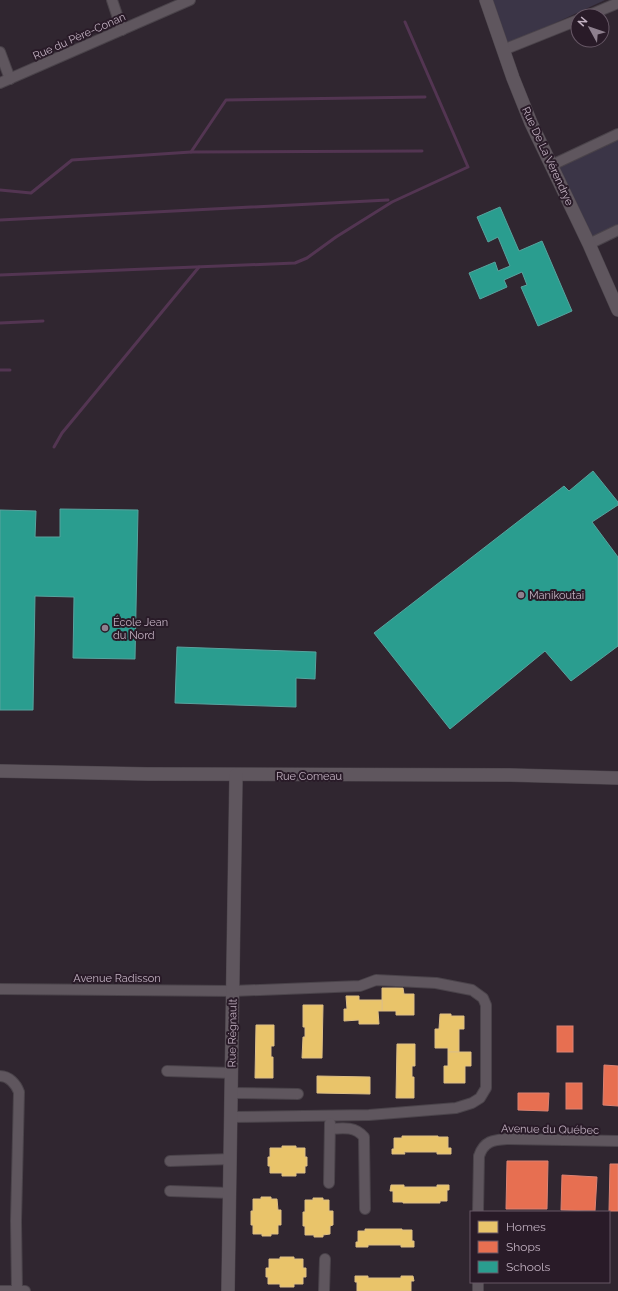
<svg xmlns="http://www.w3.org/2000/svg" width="618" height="1291" viewBox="0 0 618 1291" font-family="Raleway,sans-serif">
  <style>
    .green { fill: #3b3547 }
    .homes { fill: #e9c46a; stroke: #ddbe84 }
    .shops { fill: #e76f51; stroke: #dc8272 }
    .schools { fill: #2a9d8f; stroke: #57a39e }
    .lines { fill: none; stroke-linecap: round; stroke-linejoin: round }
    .stream { stroke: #533552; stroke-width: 3 }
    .minor-casing { stroke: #4a434a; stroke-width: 12 }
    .tertiary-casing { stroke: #4a434a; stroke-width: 14 }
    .minor { stroke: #5f565e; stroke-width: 10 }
    .tertiary { stroke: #5f565e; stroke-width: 13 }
    .poi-dot { fill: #8e808e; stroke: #291b28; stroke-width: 1.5 }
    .labels { text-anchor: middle; stroke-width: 4; stroke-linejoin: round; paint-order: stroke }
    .street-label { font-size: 11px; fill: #c1b0c0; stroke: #291b28 }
    .poi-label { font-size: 11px; fill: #c1b0c0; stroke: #291b28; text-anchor: start }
  </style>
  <rect width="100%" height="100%" fill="#302630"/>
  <g class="green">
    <polygon points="482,0 605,0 499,49"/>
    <polygon points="618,129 618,227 588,241 551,161"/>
  </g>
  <g class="homes">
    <polygon points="382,988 403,988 404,994 414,994 414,1015 396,1015 396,1011 382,1011"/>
    <polygon points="346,996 359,996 359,1000 382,1000 382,1011 378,1011 379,1024 359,1024 359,1020 344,1021 344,1009 347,1009"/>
    <polygon points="303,1005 323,1005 322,1058 302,1058 303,1037 305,1037 305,1027 303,1027"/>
    <polygon points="440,1014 451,1014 451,1016 464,1016 464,1029 459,1029 459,1052 448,1052 448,1048 435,1048 435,1029 439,1029"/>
    <polygon points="256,1025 274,1025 274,1046 271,1046 271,1057 273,1057 273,1078 255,1078"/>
    <polygon points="397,1044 415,1044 415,1066 412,1066 412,1077 414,1077 414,1098 396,1098"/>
    <polygon points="448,1052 471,1052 471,1066 465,1066 465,1083 444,1083 444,1066 448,1066"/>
    <polygon points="317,1076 370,1077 370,1094 317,1093"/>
    <polygon points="402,1136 438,1136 438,1137 448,1137 448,1148 451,1148 451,1154 437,1154 437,1152 404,1152 405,1154 392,1154 392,1149 394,1149 394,1138 402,1138"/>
    <polygon points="282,1146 296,1146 296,1148 305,1148 305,1157 307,1157 307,1166 305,1166 305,1173 296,1173 296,1176 282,1176 282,1173 270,1173 270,1166 268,1166 268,1157 270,1157 270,1148 282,1148"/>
    <polygon points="391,1185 404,1185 404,1187 437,1187 437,1185 449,1185 449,1190 447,1190 447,1201 440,1201 440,1203 403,1203 403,1202 393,1202 393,1191 390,1191"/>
    <polygon points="261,1197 271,1197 271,1199 277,1199 278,1210 281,1210 281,1225 278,1225 278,1234 271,1234 271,1236 262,1236 262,1234 253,1234 253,1225 251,1225 251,1211 253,1211 253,1199 261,1199"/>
    <polygon points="313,1198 323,1198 323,1200 329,1200 329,1211 333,1211 333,1225 330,1226 330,1234 323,1235 323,1237 314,1237 314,1235 305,1235 305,1226 303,1226 303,1212 305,1212 305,1200 313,1200"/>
    <polygon points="365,1229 402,1229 402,1230 412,1230 412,1241 414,1241 414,1247 401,1247 401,1245 368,1245 368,1247 356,1247 356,1242 358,1242 358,1231 365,1231"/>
    <polygon points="280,1257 294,1257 294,1259 303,1259 303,1268 306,1268 306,1277 303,1277 303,1284 294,1284 294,1287 280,1287 280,1284 268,1284 268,1277 266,1277 266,1268 269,1268 269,1259 280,1259"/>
    <polygon points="355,1276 368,1276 368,1278 401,1278 401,1276 413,1276 414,1281 411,1281 411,1291 357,1291 357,1282 355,1282"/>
  </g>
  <g class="shops">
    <rect x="557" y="1026" width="16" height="26"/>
    <polygon points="604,1065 618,1066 618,1106 603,1105"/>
    <rect x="566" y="1083" width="16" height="26"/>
    <polygon points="518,1093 549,1093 548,1111 518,1110"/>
    <polygon points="507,1161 548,1161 547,1209 506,1209"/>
    <polygon points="610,1164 618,1164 618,1211 609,1211"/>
    <polygon points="562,1175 597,1177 595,1211 561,1210"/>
  </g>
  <g class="schools">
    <polygon points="500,207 519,251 542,241 572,311 538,326 521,287 527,285 522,272 504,280 507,287 480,299 469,273 495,262 498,271 510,266 498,237 488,242 477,217"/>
    <polygon points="593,471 618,502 618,505 592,522 618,557 618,646 571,681 545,651 450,729 374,633 564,486 569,491"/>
    <polygon points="60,509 138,510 135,659 73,658 74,597 35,596 33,710 0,710 0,510 36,511 35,537 60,537"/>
    <polygon points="177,647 316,652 315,679 296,678 296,707 175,703"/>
  </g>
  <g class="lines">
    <g class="stream">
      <polyline points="191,152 226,100 425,97"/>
      <polyline points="0,190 31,193 72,160 191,152 422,151"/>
      <polyline points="0,220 388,200"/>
      <polyline points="0,275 295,263 307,258 336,237 392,202 468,167 405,22"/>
      <polyline points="0,323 43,321"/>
      <polyline points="0,370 10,370"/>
      <polyline points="54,447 62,433 199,267"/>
    </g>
    <g class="minor-casing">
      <g id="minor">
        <polyline points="112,0 122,30"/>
        <polyline points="587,16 618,3"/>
        <polyline points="503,50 578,20"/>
        <polyline points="0,52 10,79"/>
        <polyline points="0,83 190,0"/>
        <polyline points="552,165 618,134"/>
        <polyline points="589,244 618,230"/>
        <polyline points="0,989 233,991 360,986 376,980 436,983 472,990 483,998 486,1005 486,1088 480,1098 472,1103 456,1108 369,1115 231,1117"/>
        <polyline points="167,1071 232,1073"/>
        <path d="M 0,1076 C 9,1076 16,1084 19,1092 L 16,1221 L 17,1291"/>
        <polyline points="232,1093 298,1094"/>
        <path d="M 330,1129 C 342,1128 355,1126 364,1137 L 365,1209"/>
        <polyline points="170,1161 231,1159"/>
        <polyline points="329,1183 330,1123"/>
        <polyline points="170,1191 230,1193"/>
        <path d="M 478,1212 L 479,1156 C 484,1141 493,1140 507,1139 L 618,1141"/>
        <polyline points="0,1291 25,1291"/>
        <polyline points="324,1291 325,1259"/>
        <polyline points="478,1291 478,1282"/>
      </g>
    </g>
    <g class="tertiary-casing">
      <g id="tertiary">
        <polyline points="486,0 513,78 531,123 589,244 618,310"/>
        <polyline points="0,771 148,774 510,775 618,778"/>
        <polyline points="228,1291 236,775"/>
      </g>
    </g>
    <use href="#minor" class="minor"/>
    <use href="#tertiary" class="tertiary"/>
  </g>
  <g class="poi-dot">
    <circle cx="521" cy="595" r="4"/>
    <circle cx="105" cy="628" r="4"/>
  </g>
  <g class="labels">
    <g class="street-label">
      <text transform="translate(79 36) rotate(-24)" y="4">Rue du Père-Conan</text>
      <text transform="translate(548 156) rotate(65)" y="4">Rue De La Vérendrye</text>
      <text x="309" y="780">Rue Comeau</text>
      <text x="117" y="982">Avenue Radisson</text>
      <text transform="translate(232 1033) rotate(-89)" y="4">Rue Régnault</text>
      <text transform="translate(550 1129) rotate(1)" y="4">Avenue du Québec</text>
    </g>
    <g class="poi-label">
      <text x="529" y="599">Manikoutai</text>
      <text x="113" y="626">École Jean<tspan x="113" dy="13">du Nord</tspan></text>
    </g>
  </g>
  <rect x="470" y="1211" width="140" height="72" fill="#291b28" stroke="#665765"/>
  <rect x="478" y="1221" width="20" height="12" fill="#e9c46a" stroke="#665765"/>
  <text x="506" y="1231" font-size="12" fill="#c1b0c0">Homes</text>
  <rect x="478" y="1241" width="20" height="12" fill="#e76f51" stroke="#665765"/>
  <text x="506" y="1251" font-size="12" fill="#c1b0c0">Shops</text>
  <rect x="478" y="1261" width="20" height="12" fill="#2a9d8f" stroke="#665765"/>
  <text x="506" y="1271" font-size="12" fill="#c1b0c0">Schools</text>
  <g transform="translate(590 28) rotate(310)"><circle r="19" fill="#291b28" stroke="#665765"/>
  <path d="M0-3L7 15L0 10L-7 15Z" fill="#8e808e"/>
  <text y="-6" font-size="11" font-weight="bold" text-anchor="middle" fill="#c1b0c0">N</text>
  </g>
</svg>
